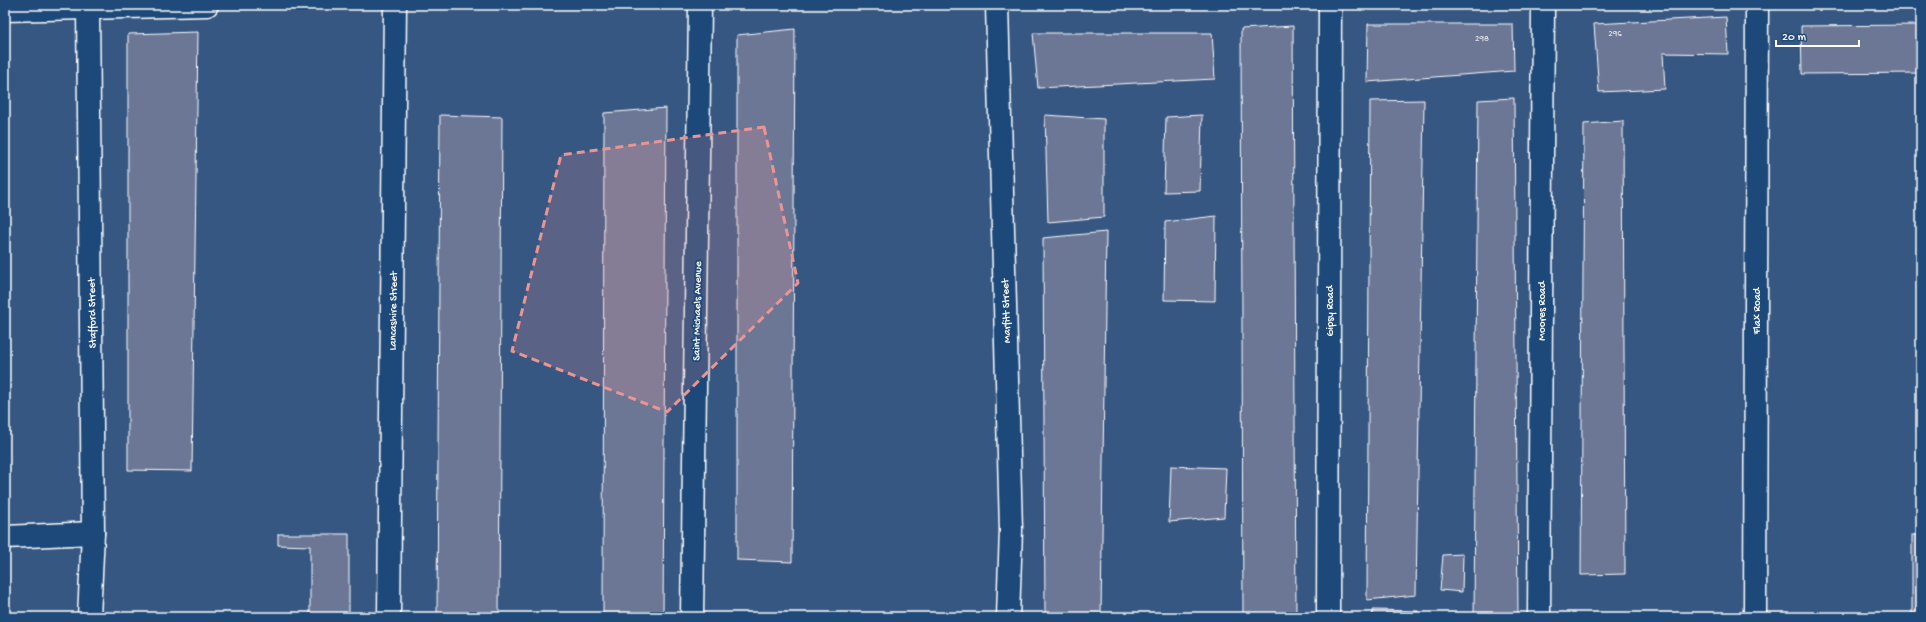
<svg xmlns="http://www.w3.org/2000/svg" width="1926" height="622" viewBox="0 0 1926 622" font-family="'Gochi Hand',sans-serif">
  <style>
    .building { fill: #6c7695; stroke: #fff }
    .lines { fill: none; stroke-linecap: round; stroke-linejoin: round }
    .minor-casing { stroke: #fff; stroke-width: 25 }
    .tertiary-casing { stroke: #fff; stroke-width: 25 }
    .minor { stroke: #1f4a7a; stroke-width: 22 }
    .tertiary { stroke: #1f4a7a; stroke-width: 22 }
    .marked { fill: #ea9494; fill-opacity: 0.2; stroke: #ea9494; stroke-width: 3; stroke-dasharray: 8 5; stroke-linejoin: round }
    .labels { text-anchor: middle; stroke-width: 3.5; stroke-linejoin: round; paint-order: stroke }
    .number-label { font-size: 9px; fill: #dadde4 }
    .street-label { font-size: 11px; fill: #fff; stroke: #1f4a7a }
  </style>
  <rect width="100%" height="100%" fill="#365782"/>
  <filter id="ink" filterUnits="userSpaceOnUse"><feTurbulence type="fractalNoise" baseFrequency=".025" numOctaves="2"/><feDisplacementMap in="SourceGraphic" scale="8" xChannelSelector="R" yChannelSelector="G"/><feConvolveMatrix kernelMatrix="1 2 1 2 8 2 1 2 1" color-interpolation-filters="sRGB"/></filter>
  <g filter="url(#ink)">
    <g class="building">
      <polygon points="1726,17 1728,54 1663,53 1665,89 1599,92 1594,24"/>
      <polygon points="1368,24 1513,24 1514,71 1367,82"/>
      <polygon points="1921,25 1921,73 1802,74 1801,26"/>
      <polygon points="1293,26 1296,617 1243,617 1241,29"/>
      <polygon points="795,29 792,562 737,560 737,35"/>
      <polygon points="198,32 192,471 128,470 128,34"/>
      <polygon points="1033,33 1212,33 1215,79 1038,88"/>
      <polygon points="1514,98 1518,617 1474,617 1478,100"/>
      <polygon points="1424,100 1416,595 1367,600 1370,101"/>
      <polygon points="666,108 663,617 603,617 604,113"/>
      <polygon points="440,115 502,117 499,617 437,617"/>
      <polygon points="1045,115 1104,119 1104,217 1048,222"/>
      <polygon points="1202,115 1200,191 1164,192 1166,117"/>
      <polygon points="1623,121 1625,574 1581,575 1584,124"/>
      <polygon points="1216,216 1215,301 1164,300 1165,222"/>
      <polygon points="1106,232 1101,617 1045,617 1043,238"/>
      <polygon points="1171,466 1226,468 1224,517 1169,522"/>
      <polygon points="278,534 349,534 349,617 310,617 310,546 278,545"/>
      <rect x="1912" y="535" width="9" height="82"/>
      <polygon points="1463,554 1462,592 1440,590 1443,555"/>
      <polygon points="1373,610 1418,611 1417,617 1372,617"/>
    </g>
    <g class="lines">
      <g class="minor-casing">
        <g id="minor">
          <polyline points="88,8 93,533 89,617"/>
          <polyline points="5,10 207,5"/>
          <polyline points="5,537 93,533"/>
          <polyline points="389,617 395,5"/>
          <polyline points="692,617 700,5"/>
          <polyline points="1328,617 1330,5"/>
          <polyline points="1539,617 1543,5"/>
          <polyline points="1755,617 1757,5"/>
        </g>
      </g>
      <g class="tertiary-casing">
        <polyline id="tertiary" points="997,5 1011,530 1008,617"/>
      </g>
      <use href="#minor" class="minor"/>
      <use href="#tertiary" class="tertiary"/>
    </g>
  </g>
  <path class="marked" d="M 764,127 L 798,283 L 667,412 L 512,351 L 561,155 Z"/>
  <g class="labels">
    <g class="number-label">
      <text x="1615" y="36">296</text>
      <text x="1482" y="41">298</text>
    </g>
    <g class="street-label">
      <text transform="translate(392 311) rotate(-89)" y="4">Lancashire Street</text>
      <text transform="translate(696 311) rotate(-89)" y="4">Saint Michaels Avenue</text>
      <text transform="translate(1005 311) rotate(-92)" y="4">Marfitt Street</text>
      <text transform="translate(1329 311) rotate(-90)" y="4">Gipsy Road</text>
      <text transform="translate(1541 311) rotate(-90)" y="4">Moores Road</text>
      <text transform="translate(1756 311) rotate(-90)" y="4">Flax Road</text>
      <text transform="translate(91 313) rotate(-91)" y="4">Stafford Street</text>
    </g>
  </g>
  <rect width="1926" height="622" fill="none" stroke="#1f4a7a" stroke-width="20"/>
  <rect x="10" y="10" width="1906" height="602" fill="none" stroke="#fff" stroke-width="1.5" filter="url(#ink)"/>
  <path d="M1776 40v6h83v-6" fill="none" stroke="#ffffff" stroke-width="2"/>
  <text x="1782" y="40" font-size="12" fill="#ffffff" stroke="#1f4a7a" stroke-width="3" paint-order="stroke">20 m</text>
</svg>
